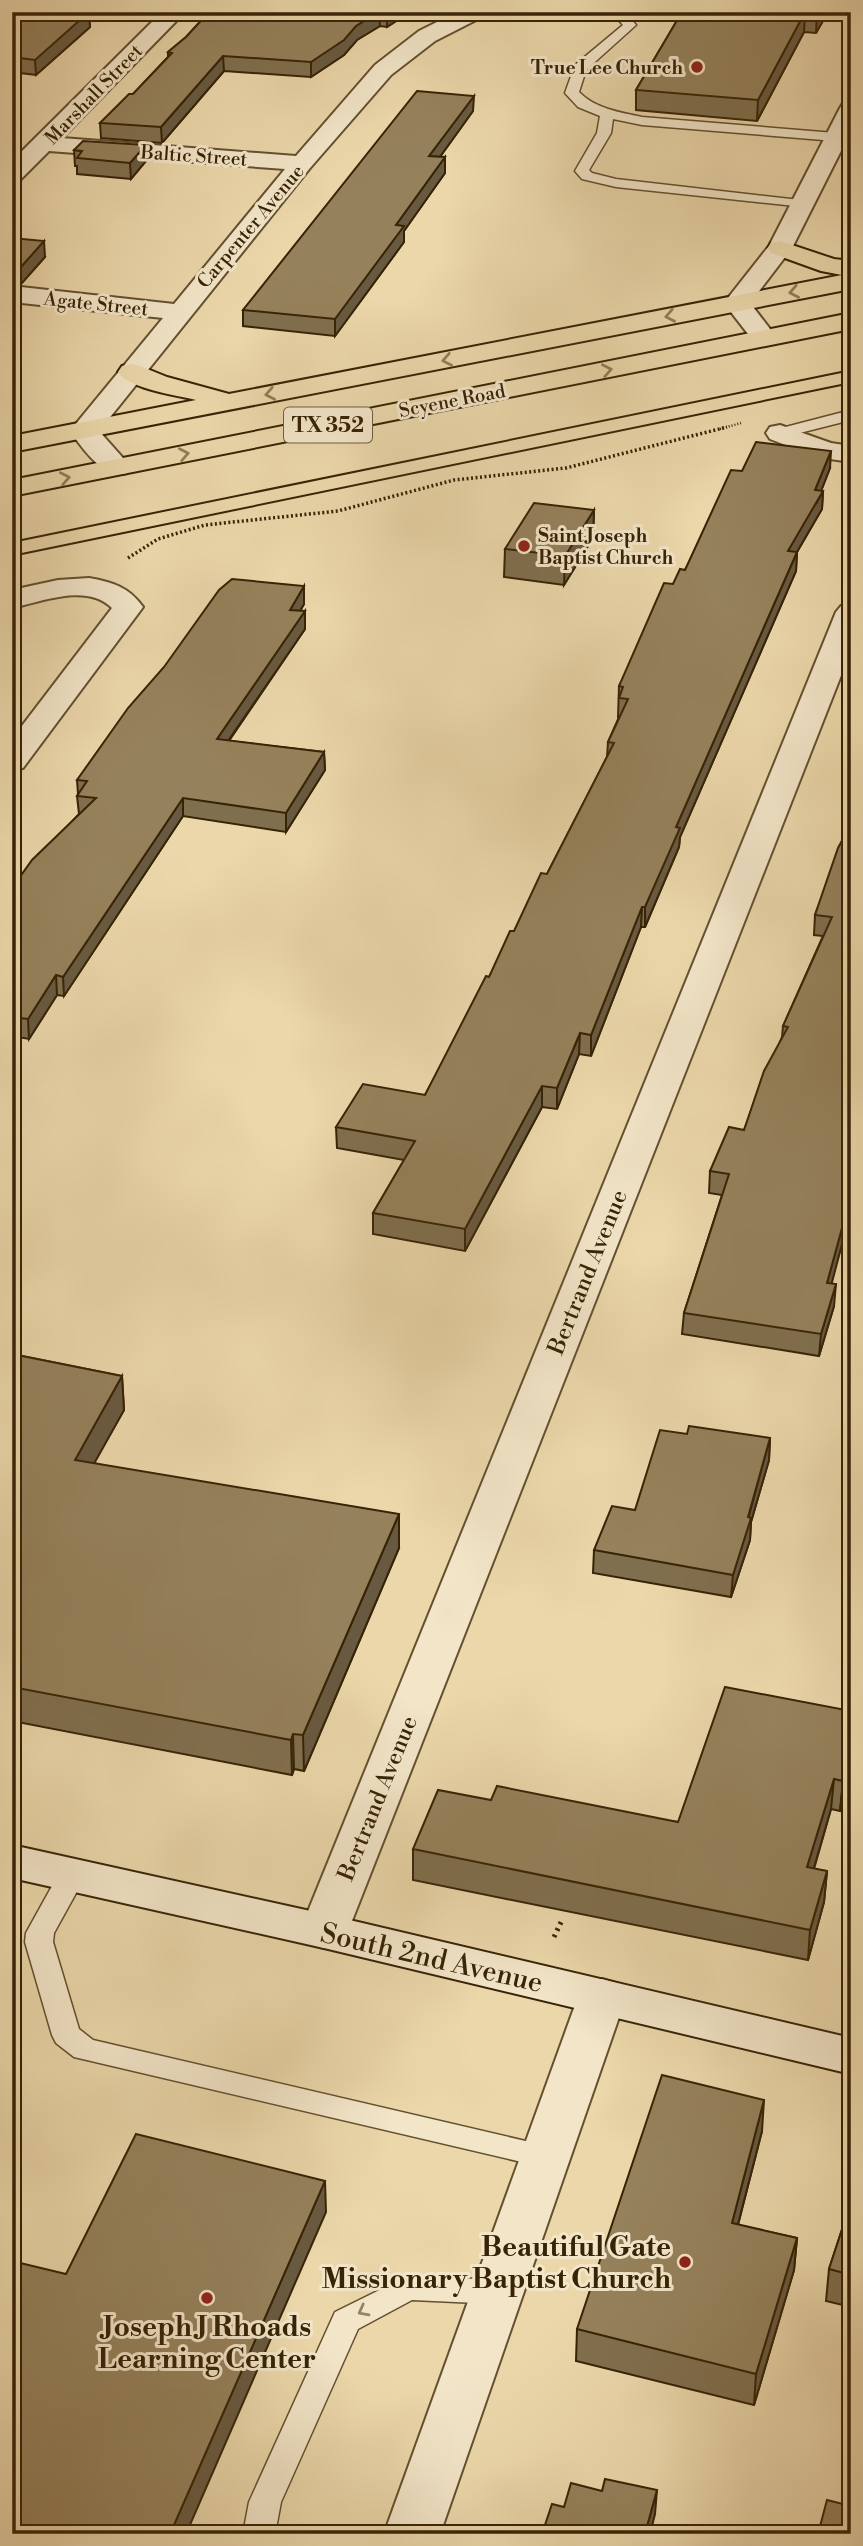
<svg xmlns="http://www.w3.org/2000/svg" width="863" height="2546" viewBox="0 0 863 2546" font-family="'Libre Bodoni',serif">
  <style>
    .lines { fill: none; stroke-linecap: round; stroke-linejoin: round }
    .lane-casing { stroke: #64502f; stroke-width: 3 }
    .street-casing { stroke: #64502f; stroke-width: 4 }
    .secondary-casing { stroke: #372306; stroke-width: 4 }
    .primary-casing { stroke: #372306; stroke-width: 4 }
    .path-far2 { stroke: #372306; stroke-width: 2.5; stroke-dasharray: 1 2; stroke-linecap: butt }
    .path-far1 { stroke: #372306; stroke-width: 3.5; stroke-dasharray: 2 2.5; stroke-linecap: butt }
    .path { stroke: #372306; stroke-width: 5; stroke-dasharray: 2.5 4.5; stroke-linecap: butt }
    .lane { fill: #f2e5c8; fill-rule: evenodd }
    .street { fill: #f2e5c8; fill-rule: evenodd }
    .secondary { fill: #f2e5c8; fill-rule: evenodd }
    .primary { fill: #ebd7aa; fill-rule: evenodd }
    .tram { stroke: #372306; stroke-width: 2 }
    .wall { fill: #806f4e; stroke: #372306; stroke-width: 2 }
    .shaded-wall { fill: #685a40; stroke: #372306; stroke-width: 2 }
    .building { fill: #95815b; stroke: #372306; stroke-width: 2 }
    .oneway { stroke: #917d58 }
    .oneway2 { stroke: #948467 }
    .poi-dot { fill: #8f2418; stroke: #f2e5c8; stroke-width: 2.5 }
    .labels { text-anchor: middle; stroke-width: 6; stroke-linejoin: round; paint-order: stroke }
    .far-poi-label { font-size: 19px; font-weight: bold; fill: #372306; stroke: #f2e5c8; text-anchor: end }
    .far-street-label { font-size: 19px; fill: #372306; stroke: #f2e5c8 }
    .shield { fill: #f2e5c8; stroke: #6f5d40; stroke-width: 2 }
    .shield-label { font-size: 21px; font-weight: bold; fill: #372306 }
    .street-label { font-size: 23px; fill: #372306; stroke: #f2e5c8 }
    .near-street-label { font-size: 28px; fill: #372306; stroke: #f2e5c8 }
    .near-poi-label { font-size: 28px; font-weight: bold; fill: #372306; stroke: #f2e5c8; text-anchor: end }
  </style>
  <rect width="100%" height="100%" fill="#ebd7aa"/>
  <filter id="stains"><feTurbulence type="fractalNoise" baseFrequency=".00286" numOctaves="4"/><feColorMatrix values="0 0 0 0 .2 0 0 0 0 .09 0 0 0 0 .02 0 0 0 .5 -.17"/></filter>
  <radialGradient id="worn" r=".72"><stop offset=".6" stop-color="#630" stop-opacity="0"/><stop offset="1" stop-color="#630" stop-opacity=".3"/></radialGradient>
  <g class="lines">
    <g class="lane-casing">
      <g id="lane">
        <path d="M 606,12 L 625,12 L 636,25 L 586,70 L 579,92 C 596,109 619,112 642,117 L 835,133 L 842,137 L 835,141 L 642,125 L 613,119 L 611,133 L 589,170 L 592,173 L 616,179 L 800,200 L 805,201 L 805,207 L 616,187 L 582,179 L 575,171 L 597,133 L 600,116 L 578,107 L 565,93 L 575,65 L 623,25 L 616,17 Z"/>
        <polygon points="851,410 851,420 780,438 772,433 774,430"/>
        <polygon points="72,1865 82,1868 86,1875 54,1933 53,1942 79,2029 93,2040 547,2146 558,2149 562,2157 558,2165 547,2168 74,2057 56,2043 52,2035 25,1942 26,1933 62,1868"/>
        <polygon points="408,2276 499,2280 510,2283 514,2292 510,2301 499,2304 412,2300 358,2329 281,2502 275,2534 243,2534 249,2502 335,2312"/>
      </g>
    </g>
    <g class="street-casing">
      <g id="street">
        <path d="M 162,12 L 185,12 L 62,138 L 296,156 L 375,65 L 419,31 L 457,12 L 485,12 L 482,17 L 435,41 L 391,75 L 310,168 L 99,431 L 131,467 L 127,473 C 103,479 83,449 70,431 L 163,318 L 12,302 L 12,286 L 174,304 L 285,169 L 49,151 L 20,180 L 12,182 L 12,161 Z"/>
        <polygon points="851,101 851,131 792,248 750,303 777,338 773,343 764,346 755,343 724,303 769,246 840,108 843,103"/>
        <polygon points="780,425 831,443 851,446 851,462 816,457 770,439 766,433 770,427"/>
        <path d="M 89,578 C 112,582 129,587 143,607 L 23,768 L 12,770 L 12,739 L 112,608 C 87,583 43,601 12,608 L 12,590 L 58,580 Z"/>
        <polygon points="851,603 851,650 348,1931 341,1943 324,1948 307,1943 300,1931 836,612 841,606"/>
        <polygon points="602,1979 619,1984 626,1997 440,2534 384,2534 578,1997 585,1984"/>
      </g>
    </g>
    <g class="secondary-casing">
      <polygon id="secondary" points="12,1845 324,1914 851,2038 851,2074 324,1948 12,1878"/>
    </g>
    <g class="primary-casing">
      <g id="primary">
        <path d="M 780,241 L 834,259 L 851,261 L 851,289 L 12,452 L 12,436 L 196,400 C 176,395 129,389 118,372 L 122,366 L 131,364 L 140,366 L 167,377 L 229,394 L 842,275 L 821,271 L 771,253 L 768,248 L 771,243 Z"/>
        <polygon points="851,313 851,329 12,496 12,480"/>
      </g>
    </g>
    <polyline class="path-far2" points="720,429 741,423"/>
    <polyline class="path-far1" points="128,558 158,539 205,525 338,511 454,480 566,468 727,427"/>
    <polyline class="path" points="554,1937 563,1918"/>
    <use href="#lane" class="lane"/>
    <use href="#street" class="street"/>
    <use href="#secondary" class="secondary"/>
    <use href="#primary" class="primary"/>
    <g class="tram">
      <polyline points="12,542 851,370"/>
      <polyline points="12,556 851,383"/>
    </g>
  </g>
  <g class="wall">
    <polygon points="12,12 89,13 90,27 36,75 12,72"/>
    <polygon points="209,12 410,12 387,27 380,26 357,40 344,55 311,77 224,71 162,143 101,138 100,123 133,94 168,57 168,52 186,37"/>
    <polygon points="682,12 828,12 816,33 804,32 757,121 636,110 636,90"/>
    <polygon points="473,111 440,157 445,157 445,173 404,231 404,242 335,336 243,326 243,310"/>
    <polygon points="74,150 146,161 131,179 77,174 77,166 75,166"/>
    <polygon points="12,238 45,257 21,284 12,284"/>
    <polygon points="830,468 821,491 823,491 822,509 797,552 796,571 680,837 679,847 645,927 641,927 591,1056 579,1054 557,1109 542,1107 465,1251 373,1234 373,1213 404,1160 337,1148 336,1127 425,1095 489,977 547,874 607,757 608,742 619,717 618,717 619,686 673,584 685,570 742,471"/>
    <polygon points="594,510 593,538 564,585 504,577 505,549"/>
    <polygon points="304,604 300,611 305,629 229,741 324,752 325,770 286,832 183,816 64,996 57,995 29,1039 12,1036 12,888 79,814 77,796 78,794 77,780"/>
    <polygon points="851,800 851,1210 831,1283 834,1306 819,1356 682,1334 684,1313 722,1195 709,1193 710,1171 744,1130 782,1037 783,1026 823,936 814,935 815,915 847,831 844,831 846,811"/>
    <polygon points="12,1354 122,1376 124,1410 94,1463 399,1548 304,1771 294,1769 292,1775 12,1721"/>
    <polygon points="687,1434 770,1438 769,1460 751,1522 750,1540 731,1597 593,1573 594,1550 635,1510"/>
    <polygon points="851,1711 840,1811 831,1809 814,1869 827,1871 824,1902 808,1960 413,1880 413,1849 491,1800 678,1822"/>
    <polygon points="762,2131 738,2225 797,2238 794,2270 754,2405 576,2361 577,2329"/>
    <polygon points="851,2202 851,2307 826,2301 829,2269"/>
  </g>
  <g class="shaded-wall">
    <polygon points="73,12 91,12 89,13 90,27 36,75 35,60"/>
    <polygon points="378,12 379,12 380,26 357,40 344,55 311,77 311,62 356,26"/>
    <polygon points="387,12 410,12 387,27"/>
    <polygon points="805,12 804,32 757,121 758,100"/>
    <polygon points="818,12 828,12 816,33 817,13"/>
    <polygon points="223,56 224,71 162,143 161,127"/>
    <polygon points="19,84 20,99 12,106 12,90"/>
    <polygon points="474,96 473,111 429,172 429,156"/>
    <polygon points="146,145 146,161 131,179 130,163"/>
    <polygon points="445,157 445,173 404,231 404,242 335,336 335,319 396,225"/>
    <polygon points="44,241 45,257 21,284 20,268"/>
    <polygon points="831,451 830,468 816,504 823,491 822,509 787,569 788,551 815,490"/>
    <polygon points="594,510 593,538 564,585 565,556"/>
    <polygon points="797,552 796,571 680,837 679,847 645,927 645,907 676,827"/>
    <polygon points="304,586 304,604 291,627 290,610"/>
    <polygon points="305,611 305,629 217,757 217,739"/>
    <polygon points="324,752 325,770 286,832 286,813"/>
    <polygon points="183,798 183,816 64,996 63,977"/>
    <polygon points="642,907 641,927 591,1056 591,1035"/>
    <polygon points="56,975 57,995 29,1039 28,1019"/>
    <polygon points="580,1033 579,1054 557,1109 557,1088"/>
    <polygon points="542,1086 542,1107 465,1251 465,1229"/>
    <polygon points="851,1144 851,1160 847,1158"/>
    <polygon points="851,1195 851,1210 826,1305 827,1283"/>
    <polygon points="836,1284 834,1306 819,1356 821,1334"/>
    <polygon points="122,1376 124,1410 77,1494 75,1460"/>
    <polygon points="770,1438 769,1460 751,1522 750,1540 731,1597 733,1575"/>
    <polygon points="399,1514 399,1548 304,1771 303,1735"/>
    <polygon points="293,1734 294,1769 292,1775 291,1740"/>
    <polygon points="851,1755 851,1777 840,1811 843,1781"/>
    <polygon points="834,1779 831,1809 805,1898 807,1867"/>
    <polygon points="827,1871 824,1902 808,1960 810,1930"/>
    <polygon points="764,2100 762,2131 730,2255 732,2223"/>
    <polygon points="325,2181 326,2212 186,2534 170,2534"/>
    <polygon points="797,2238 794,2270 754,2405 756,2374"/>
    <polygon points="657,2490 655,2514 650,2534 646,2530"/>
  </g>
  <g class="building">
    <polygon points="12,12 89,12 35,60 12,57"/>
    <polygon points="209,12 378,12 356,26 344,40 311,62 223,56 161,127 100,123 129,94 133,94 172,53 168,52 186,37"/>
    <polygon points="682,12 805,12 758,100 636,90"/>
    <polygon points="12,83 19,84 12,90"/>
    <polygon points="417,91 474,96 429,156 445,157 396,225 404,226 335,319 243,310"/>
    <polygon points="83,141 146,145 130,163 77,158 82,151 74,150"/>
    <polygon points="12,238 44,241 20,268 12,268"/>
    <polygon points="756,442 831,451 815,490 823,491 788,551 797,552 676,827 680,828 645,907 642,907 591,1035 580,1033 557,1088 542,1086 465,1229 373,1213 415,1141 336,1127 363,1084 425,1095 486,976 489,977 510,931 514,931 541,873 547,874 614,743 608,742 628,699 619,698 623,687 619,686 664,583 673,584 680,569 685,570 731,470 742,471"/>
    <polygon points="534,503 594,510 565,556 505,549"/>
    <polygon points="232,579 304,586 290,610 305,611 217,739 324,752 286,813 183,798 63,977 56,975 28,1019 12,1017 12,888 32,860 96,798 77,796 87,781 77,780 128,708 164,667 219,590"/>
    <polygon points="851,800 851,812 846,811"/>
    <polygon points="851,824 851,1144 847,1158 851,1159 851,1195 827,1283 836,1284 821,1334 684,1313 729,1174 710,1171 729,1127 744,1130 764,1071 788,1027 783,1026 832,917 815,915 838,848"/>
    <polygon points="12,1354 122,1376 75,1460 399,1514 303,1735 293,1734 291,1740 12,1687"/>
    <polygon points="689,1426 770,1438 748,1517 751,1518 733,1575 594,1550 612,1506 635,1510 660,1430 687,1434"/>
    <polygon points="725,1687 851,1711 851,1755 843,1781 834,1779 807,1867 827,1871 810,1930 413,1849 438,1790 491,1800 497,1786 678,1822"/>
    <polygon points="662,2075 764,2100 732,2223 797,2238 756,2374 577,2329"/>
    <polygon points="136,2134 325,2181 170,2534 12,2534 12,2261 66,2274"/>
    <polygon points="851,2202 851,2275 829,2269"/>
    <polygon points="605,2479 657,2490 646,2530 665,2534 542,2534 552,2504 564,2507 571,2483 602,2491"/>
    <polygon points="827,2500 851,2506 851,2534 818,2534"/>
  </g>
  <defs><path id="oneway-chevron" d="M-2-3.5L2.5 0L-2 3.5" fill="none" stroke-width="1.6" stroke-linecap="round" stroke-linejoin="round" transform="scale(1.75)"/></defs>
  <g class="oneway">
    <use href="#oneway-chevron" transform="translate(794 292) rotate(169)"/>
    <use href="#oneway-chevron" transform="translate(670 316) rotate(169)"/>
    <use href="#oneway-chevron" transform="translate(447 360) rotate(169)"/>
    <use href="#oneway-chevron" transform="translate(607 370) rotate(-11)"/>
    <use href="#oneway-chevron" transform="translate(270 394) rotate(169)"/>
    <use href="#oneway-chevron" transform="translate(184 454) rotate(-11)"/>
    <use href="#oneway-chevron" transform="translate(65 478) rotate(-11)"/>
  </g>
  <use class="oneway2" href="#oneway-chevron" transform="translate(363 2311) rotate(152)"/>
  <g class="poi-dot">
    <circle cx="697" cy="67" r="7"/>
    <circle cx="524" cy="546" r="7"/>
    <circle cx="685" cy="2262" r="7"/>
    <circle cx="207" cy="2298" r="7"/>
  </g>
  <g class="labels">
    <g class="far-poi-label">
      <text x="683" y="74">True Lee Church</text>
      <text x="538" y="542" text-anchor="start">Saint Joseph<tspan x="538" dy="22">Baptist Church</tspan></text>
    </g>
    <g class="far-street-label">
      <text transform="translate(93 94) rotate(-46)" y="7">Marshall Street</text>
      <text transform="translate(194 155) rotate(4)" y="7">Baltic Street</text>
      <text transform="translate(250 226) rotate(-50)" y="7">Carpenter Avenue</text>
      <text transform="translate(96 303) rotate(6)" y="7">Agate Street</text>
      <text transform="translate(452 400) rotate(-11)" y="7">Scyene Road</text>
    </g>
    <rect class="shield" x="284" y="407.5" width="88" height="35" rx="5"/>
    <g class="shield-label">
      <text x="328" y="432">TX 352</text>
    </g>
    <g class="street-label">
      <text transform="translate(587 1272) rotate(-68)" y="8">Bertrand Avenue</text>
      <text transform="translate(377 1798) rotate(-68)" y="8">Bertrand Avenue</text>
    </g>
    <g class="near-street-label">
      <text transform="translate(432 1957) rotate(13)" y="10">South 2nd Avenue</text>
    </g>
    <g class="near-poi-label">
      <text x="671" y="2256">Beautiful Gate<tspan x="671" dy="32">Missionary Baptist Church</tspan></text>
      <text x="207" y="2336" text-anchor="middle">Joseph J Rhoads<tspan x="207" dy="32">Learning Center</tspan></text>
    </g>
  </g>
  <rect width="863" height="2546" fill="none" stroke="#ebd7aa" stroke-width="42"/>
  <rect x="14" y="14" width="835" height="2518" fill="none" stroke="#372306" stroke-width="3.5"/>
  <rect x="21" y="21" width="821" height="2504" fill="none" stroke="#372306" stroke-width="2"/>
  <rect width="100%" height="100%" filter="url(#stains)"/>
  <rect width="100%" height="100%" fill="url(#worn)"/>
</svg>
